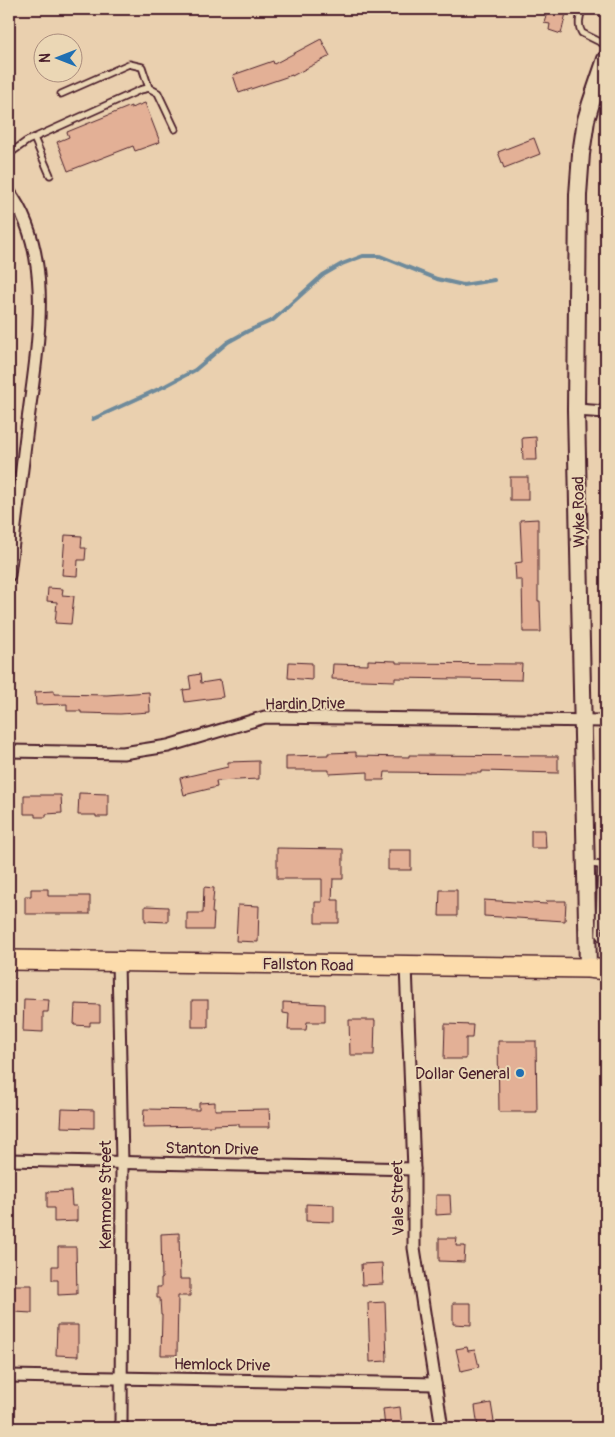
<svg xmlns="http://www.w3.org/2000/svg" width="615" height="1437" viewBox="0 0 615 1437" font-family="Pangolin,sans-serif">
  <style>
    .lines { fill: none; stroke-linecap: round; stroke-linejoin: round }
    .stream { stroke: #6e8a9b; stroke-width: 4 }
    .building { fill: #e3b096; stroke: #4a1f2b }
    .lane-casing { stroke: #4a1f2b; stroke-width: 9 }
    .street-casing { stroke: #4a1f2b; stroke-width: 15 }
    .secondary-casing { stroke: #4a1f2b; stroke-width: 20 }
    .primary-casing { stroke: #4a1f2b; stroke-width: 22 }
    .lane { stroke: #ebd7b5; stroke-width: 5.5 }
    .street { stroke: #ebd7b5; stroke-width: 11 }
    .secondary { stroke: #ebd7b5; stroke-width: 16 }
    .primary { stroke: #fcdcac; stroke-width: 19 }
    .poi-dot { fill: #1f6fb2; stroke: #ebd7b5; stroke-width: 2 }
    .labels { text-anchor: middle; stroke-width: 4; stroke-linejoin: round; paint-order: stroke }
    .street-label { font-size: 16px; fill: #4a1f2b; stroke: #ebd7b5 }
    .poi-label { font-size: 16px; fill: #4a1f2b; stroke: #ebd7b5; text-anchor: end }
  </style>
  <rect width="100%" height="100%" fill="#ead0af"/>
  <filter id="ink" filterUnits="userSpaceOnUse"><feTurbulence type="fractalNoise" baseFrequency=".02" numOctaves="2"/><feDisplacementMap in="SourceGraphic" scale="10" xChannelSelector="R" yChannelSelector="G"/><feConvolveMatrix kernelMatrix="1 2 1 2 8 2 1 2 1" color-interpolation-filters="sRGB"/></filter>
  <g filter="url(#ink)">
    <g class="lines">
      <polyline class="stream" points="93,419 165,386 195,370 228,342 248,331 273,320 323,275 342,264 363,256 380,256 437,279 463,285 494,280"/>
    </g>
    <g class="building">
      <polygon points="548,9 567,9 561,34 549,30 550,24 544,23"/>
      <polygon points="321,39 330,56 292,76 292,75 239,93 233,75 273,61 274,64"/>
      <polygon points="145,103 160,142 135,151 133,146 68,171 57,142 69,137 67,132 131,106 131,108"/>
      <polygon points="534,138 540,154 504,168 498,152"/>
      <polygon points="536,437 537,460 523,460 522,438"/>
      <rect x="510" y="477" width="18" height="23"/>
      <polygon points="538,519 538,601 540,601 541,632 523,632 522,580 516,580 515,563 522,562 520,520"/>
      <polygon points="65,535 82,536 81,548 86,548 85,560 78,560 77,576 62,575"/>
      <polygon points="48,588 63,589 62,595 74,596 71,624 55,623 57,602 47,601"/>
      <polygon points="368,660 396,661 396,663 522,664 521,680 395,678 395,681 332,679 333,664 368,665"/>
      <polygon points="289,662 312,663 312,680 288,678"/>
      <polygon points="200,674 201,683 220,680 223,697 185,702 183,690 191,689 189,676"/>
      <polygon points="54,691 54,694 107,695 149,692 150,712 120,714 81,713 81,711 67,711 67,704 36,705 35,692"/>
      <polygon points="356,752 356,756 409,757 409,755 558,756 558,773 482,771 482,773 385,772 384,780 368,780 368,772 329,774 329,770 286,770 286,756 328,755 328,753"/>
      <polygon points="259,761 259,779 216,781 217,787 184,795 180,778 228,767 228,762"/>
      <polygon points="79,793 108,794 108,817 96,817 96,815 78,815"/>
      <polygon points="24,795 61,795 62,813 46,814 46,817 35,817 35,814 24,814"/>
      <polygon points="531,830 545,830 546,848 531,848"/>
      <polygon points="277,848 343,849 343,879 333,879 332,900 339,900 339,923 315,923 315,902 322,902 322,879 277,879"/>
      <rect x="388" y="850" width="23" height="20"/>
      <polygon points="204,887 214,888 212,913 214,913 213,930 187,930 187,913 203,913"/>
      <polygon points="31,889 48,889 48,896 90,896 90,914 25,914 25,896 31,896"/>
      <polygon points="440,890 457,890 457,916 439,916"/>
      <polygon points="484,900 546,904 547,901 566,901 565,921 484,916"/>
      <polygon points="238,905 259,906 258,942 236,941"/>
      <polygon points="145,906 168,907 168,922 145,921"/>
      <polygon points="24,999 49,1000 48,1012 43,1012 43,1032 23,1031"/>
      <rect x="192" y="1000" width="16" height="27"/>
      <polygon points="283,1002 325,1004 325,1022 307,1022 306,1030 288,1030 289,1014 283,1013"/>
      <polygon points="75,1004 100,1005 100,1022 90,1022 90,1026 74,1025"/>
      <polygon points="349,1020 375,1020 374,1055 350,1055"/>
      <polygon points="445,1024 473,1025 472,1038 466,1038 466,1059 444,1059"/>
      <polygon points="498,1041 536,1041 537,1112 499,1112"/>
      <polygon points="215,1102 215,1110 269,1109 270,1127 239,1127 239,1124 214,1125 214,1126 143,1127 144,1109 199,1110 199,1103"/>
      <polygon points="62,1109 94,1110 94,1128 61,1127"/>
      <polygon points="71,1191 72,1206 77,1206 77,1221 54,1222 54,1208 47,1208 47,1192"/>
      <polygon points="436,1195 450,1195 451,1214 436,1215"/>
      <polygon points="306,1204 334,1205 334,1222 306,1221"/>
      <polygon points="179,1233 180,1279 190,1279 190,1296 178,1296 177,1355 161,1355 162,1315 161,1315 160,1298 157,1298 157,1287 161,1287 161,1279 162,1279 161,1234"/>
      <polygon points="439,1238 457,1238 456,1246 465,1246 464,1262 439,1261"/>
      <polygon points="58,1247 76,1247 77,1294 58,1295 58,1280 52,1280 52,1266 58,1266"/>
      <polygon points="382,1263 383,1284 362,1285 361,1264"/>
      <polygon points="14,1285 32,1285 32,1313 14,1312"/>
      <polygon points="385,1302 387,1361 370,1362 368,1303"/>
      <polygon points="453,1303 471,1303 471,1325 453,1324"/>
      <polygon points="57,1325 78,1325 78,1356 56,1355"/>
      <polygon points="467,1347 468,1351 475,1350 479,1367 461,1371 456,1349"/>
      <polygon points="491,1403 495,1428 478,1428 475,1406"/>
      <polygon points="400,1407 402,1428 385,1428 383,1409"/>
    </g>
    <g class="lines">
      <g class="lane-casing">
        <g id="lane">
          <path d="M 582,9 C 580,17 577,25 582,33 L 606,45"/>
          <polyline points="61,94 129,64 142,67 149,88"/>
          <polyline points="34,138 50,175"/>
          <polyline points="9,154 27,141 140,90 149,88 158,93 175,129"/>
          <polyline points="587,863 606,866"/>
          <polyline points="601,865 599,935 606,944"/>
        </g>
      </g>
      <g class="street-casing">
        <g id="street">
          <path d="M 9,192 C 57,257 36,354 27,428 C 21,477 15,526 9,575"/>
          <polyline points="576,410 606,412"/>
          <polyline points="9,751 123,753 168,746 265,717 606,721"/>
          <polyline points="118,961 122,1163 121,1428"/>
          <polyline points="406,966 414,1169 414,1248 442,1428"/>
          <polyline points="9,1160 414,1169"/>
          <polyline points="9,1376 435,1384"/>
        </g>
      </g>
      <g class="secondary-casing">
        <polyline id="secondary" points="588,968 576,410 578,195 581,154 586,120 591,103 606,59"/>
      </g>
      <g class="primary-casing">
        <polyline id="primary" points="9,960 588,968 606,970"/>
      </g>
      <use href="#lane" class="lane"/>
      <use href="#street" class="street"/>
      <use href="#secondary" class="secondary"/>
      <use href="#primary" class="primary"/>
    </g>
  </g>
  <circle class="poi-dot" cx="520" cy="1073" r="5"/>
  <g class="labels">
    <g class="street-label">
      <text transform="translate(578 512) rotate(-91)" y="6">Wyke Road</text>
      <text transform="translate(305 703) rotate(-1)" y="6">Hardin Drive</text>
      <text transform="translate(308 964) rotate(1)" y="6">Fallston Road</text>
      <text transform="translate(212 1148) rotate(1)" y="6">Stanton Drive</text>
      <text transform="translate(105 1195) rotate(-90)" y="6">Kenmore Street</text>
      <text transform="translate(397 1198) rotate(-91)" y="6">Vale Street</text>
      <text transform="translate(222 1364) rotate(1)" y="6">Hemlock Drive</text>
    </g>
    <g class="poi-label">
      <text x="510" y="1079">Dollar General</text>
    </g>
  </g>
  <rect width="615" height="1437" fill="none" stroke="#ebd7b5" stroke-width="30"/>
  <rect x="15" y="15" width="585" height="1407" fill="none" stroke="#4a1f2b" stroke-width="2" filter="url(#ink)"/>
  <g transform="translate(58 58) rotate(270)"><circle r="24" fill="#ebd7b5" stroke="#ab8d7e"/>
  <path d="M0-4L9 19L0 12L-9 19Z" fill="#1f6fb2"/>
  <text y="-8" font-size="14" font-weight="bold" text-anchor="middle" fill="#4a1f2b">N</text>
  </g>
</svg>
